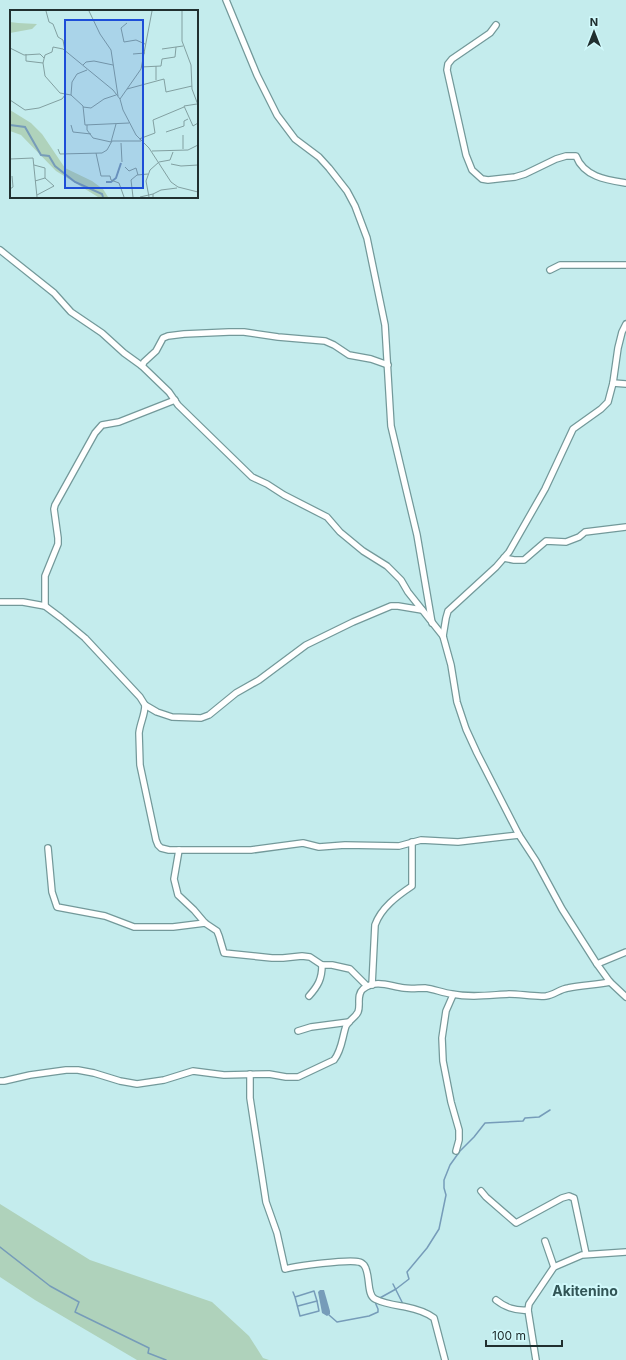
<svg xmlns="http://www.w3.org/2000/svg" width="626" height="1360" viewBox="0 0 626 1360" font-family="Inter,sans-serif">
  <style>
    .green { fill: #afd2bb }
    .water { fill: #769cb9 }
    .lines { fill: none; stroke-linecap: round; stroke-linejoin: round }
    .stream { stroke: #769cb9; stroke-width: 1.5 }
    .minor-casing { stroke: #73999a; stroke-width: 8 }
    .minor { stroke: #fff; stroke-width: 5.5 }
    .labels { text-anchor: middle; stroke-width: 4; stroke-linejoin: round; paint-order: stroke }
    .quarter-label { font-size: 14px; font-weight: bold; fill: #315556; stroke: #d1f9fb }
    .inset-river { fill: none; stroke: #769cb9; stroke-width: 2 }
    .inset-road { fill: none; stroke: #82a0a1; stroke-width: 1 }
    .view { fill: #1d4ed8; fill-opacity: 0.15; stroke: #1d4ed8; stroke-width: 2 }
    .inset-edge { fill: none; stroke: #202f2f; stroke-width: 2 }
  </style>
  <rect width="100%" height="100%" fill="#c4eced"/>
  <polygon class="green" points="0,1204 90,1260 212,1302 249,1336 263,1358 269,1360 137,1360 35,1300 0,1277"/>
  <polygon class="water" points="320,1290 324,1290 330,1311 330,1314 327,1316 322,1313 318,1292"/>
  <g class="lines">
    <g class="stream">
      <polyline points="0,1247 50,1286 79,1302 75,1312 149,1348 148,1353 166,1360"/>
      <polyline points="393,1284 403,1304 401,1304"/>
      <polyline points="293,1292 295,1297 314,1291 317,1301 319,1311 300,1316 295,1297"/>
      <polyline points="378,1299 396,1289 409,1279 407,1272 427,1248 439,1229 446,1195 444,1188 444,1180 450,1165 460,1151 474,1137 485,1123 523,1121 525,1118 539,1117 550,1110"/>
      <polyline points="298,1306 317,1301"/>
      <polyline points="329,1315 337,1322 369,1316 378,1312 378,1309 375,1302"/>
    </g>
    <g class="minor-casing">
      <g id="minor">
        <polyline points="226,0 257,75 277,115 295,139 319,157 329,168 347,191 355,206 367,238 385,325 391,426 417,535 432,623"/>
        <path d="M 496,25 L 490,33 L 452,59 L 448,64 L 447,70 L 466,155 L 472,170 L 482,179 L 488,180 L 515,177 L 525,174 L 556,159 L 566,156 L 576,156 C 584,177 607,180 626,183"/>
        <polyline points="0,250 54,293 71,312 102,333 124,353 142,366 169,392 178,405 252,477 267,484 284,495 327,517 340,532 363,551 387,566 401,580 408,592 443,636"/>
        <polyline points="550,270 560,265 626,265"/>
        <polyline points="626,324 622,332 618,348 613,383 608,402 601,409 573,429 545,489 509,552 496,567 448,611 446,618 443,636 451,665 457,702 466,729 477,753 519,835 536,861 562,909 597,964 610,982 626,997"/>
        <polyline points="142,366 144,362 156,351 163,338 168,336 184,334 229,332 244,332 278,337 325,341 334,345 349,355 371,359 388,365"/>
        <polyline points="613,383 626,384"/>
        <polyline points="504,558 514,560 524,560 546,541 566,542 579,537 585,532 626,527"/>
        <path d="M 0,602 L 23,602 L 45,606 L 61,618 L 85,638 L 140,697 L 145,705 C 145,715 140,723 139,733 L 140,765 L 156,840 L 158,845 L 161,848 L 169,850 L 251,850 L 303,843 L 319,847 L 345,845 L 399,846 L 421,840 L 458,842 L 519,835"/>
        <polyline points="45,606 45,576 58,544 58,538 54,509 55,505 95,433 102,425 119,422 175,400"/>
        <polyline points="145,705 157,712 172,717 201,718 209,715 236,693 259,680 306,645 353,622 391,606 398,606 422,610"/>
        <polyline points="48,848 52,892 57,907 105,916 134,927 173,927 205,923"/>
        <polyline points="179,850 174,879 178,895 194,910 205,923 217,931 219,936 224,953 272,958 283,958 302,956 310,957 322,965 332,965 350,969 367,986"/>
        <polyline points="597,964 626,952"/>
        <path d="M 372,985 L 375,925 C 381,908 397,896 412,886 L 412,842"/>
        <polyline points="453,995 446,1011 442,1038 443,1061 451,1102 459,1130 459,1140 456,1151"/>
        <path d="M 309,996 C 318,986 322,979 322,965"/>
        <polyline points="298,1031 311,1027 349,1022"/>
        <path d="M 250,1074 L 250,1098 L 266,1202 L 277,1233 L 285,1269 C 296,1266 349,1259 359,1262 C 360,1262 363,1264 364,1265 C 371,1274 366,1295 375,1299 C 385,1304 395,1305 406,1307 C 416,1309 426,1312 434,1318 L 445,1360"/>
        <path d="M 0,1081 L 4,1081 L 30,1075 L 66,1070 L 78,1070 L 94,1073 L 120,1081 L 137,1084 L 164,1080 L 193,1071 L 224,1075 L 269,1074 L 286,1077 L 298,1077 L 334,1060 C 342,1050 342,1038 346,1026 C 349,1020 355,1018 358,1012 C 361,1005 356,995 363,989 C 376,979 389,986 404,988 C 411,989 418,988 425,988 C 434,989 443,993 452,994 C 471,998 490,995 509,994 C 521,994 534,997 546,996 C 554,995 560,989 568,988 C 582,985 596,985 610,982"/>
        <polyline points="481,1191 486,1197 516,1223 562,1198 569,1196 574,1198 586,1254"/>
        <polyline points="545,1241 554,1267"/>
        <path d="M 496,1300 C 506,1308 515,1311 528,1310"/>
        <polyline points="536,1360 528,1310 529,1304 554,1267 582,1255 626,1252"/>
      </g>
    </g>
    <use href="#minor" class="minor"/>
  </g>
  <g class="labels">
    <g class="quarter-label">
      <text x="585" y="1296">Akitenino</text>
    </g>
  </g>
  <g transform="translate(10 10)">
    <rect width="188" height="188" fill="#c4eced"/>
    <path d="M 0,12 L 8,13 L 27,14 L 22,19 L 0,23 ZM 0,100 L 21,113 L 32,124 L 55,158 L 82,171 L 93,179 L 98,187 L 88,187 L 46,161 L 11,125 L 0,121 Z" fill="#afd2bb"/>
    <path class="inset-river" d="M 0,115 L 15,117 L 31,145 L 39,146 L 45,156 L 65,172 L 92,184 L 93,187M 96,172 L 101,172 L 106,168 L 111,153"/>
    <path class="inset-road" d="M 36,1 L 39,12 L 43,14 L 48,27 L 53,30 L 55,41M 79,1 L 90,24 L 101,40 L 108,86M 172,1 L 172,31 L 181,55 L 182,79 L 188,95M 117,13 L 111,18 L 114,32 L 126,30 L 135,34M 0,38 L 14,45 L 30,44 L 34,48M 152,39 L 173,36M 16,44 L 16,51 L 33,53M 123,44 L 135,43M 73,55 L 76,52 L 84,51 L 103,55M 146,56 L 146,70M 131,57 L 151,56 L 152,49 L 165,47 L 166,37M 117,79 L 154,69 L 156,82 L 182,76M 61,85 L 62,72 L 67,64 L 77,60M 110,89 L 131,59 L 142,1M 0,90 L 15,100 L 29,98 L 52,89 L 55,85M 187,94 L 174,96 L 183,116 L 188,113M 73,97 L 81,98 L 94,89 L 106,85M 119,113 L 75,115 L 73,96 L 61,85 L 50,83 L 35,66 L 33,53 L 35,45 L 42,42 L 43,37 L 53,39 L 103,80 L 110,89 L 113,100 L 126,125 L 139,138 L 161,172 L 168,177 L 188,182M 61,115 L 63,122 L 81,124M 77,115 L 77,120 L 83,128 L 101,132M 156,122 L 174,116 L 174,111 L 178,109M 129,129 L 145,123 L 143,110 L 174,97M 101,132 L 106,114M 111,133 L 112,152M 48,139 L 50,144 L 92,143 L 97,140 L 102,131 L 131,131M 173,139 L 173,125M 142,141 L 178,140 L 188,135M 86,143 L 91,166 L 100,166 L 101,170 L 109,173 L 114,187M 0,149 L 23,148 L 27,187M 161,154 L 171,156 L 188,155M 24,155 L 35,158 L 35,168 L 25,171M 115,157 L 119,161 L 126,158 L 128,165M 0,179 L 3,177 L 2,166M 27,185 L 44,176 L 35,168M 123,187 L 121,170 L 127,165 L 138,164M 130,187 L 143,184M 139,187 L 136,171 L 140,160 L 149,152 L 160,150 L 163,142M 143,187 L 143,184 L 151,180 L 167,178"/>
    <path class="view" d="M 55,10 L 133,10 L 133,178 L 55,178 Z"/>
    <rect width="188" height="188" class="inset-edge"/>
  </g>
  <g transform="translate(594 32)" stroke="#d1f9fb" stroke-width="3" paint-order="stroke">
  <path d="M0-3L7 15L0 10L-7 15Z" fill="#202f2f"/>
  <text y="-6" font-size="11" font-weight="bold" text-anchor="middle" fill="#202f2f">N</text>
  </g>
  <path d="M486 1340v6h76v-6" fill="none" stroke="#202f2f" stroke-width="2"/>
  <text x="492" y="1340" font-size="12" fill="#202f2f" stroke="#d1f9fb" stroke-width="3" paint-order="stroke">100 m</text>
</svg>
